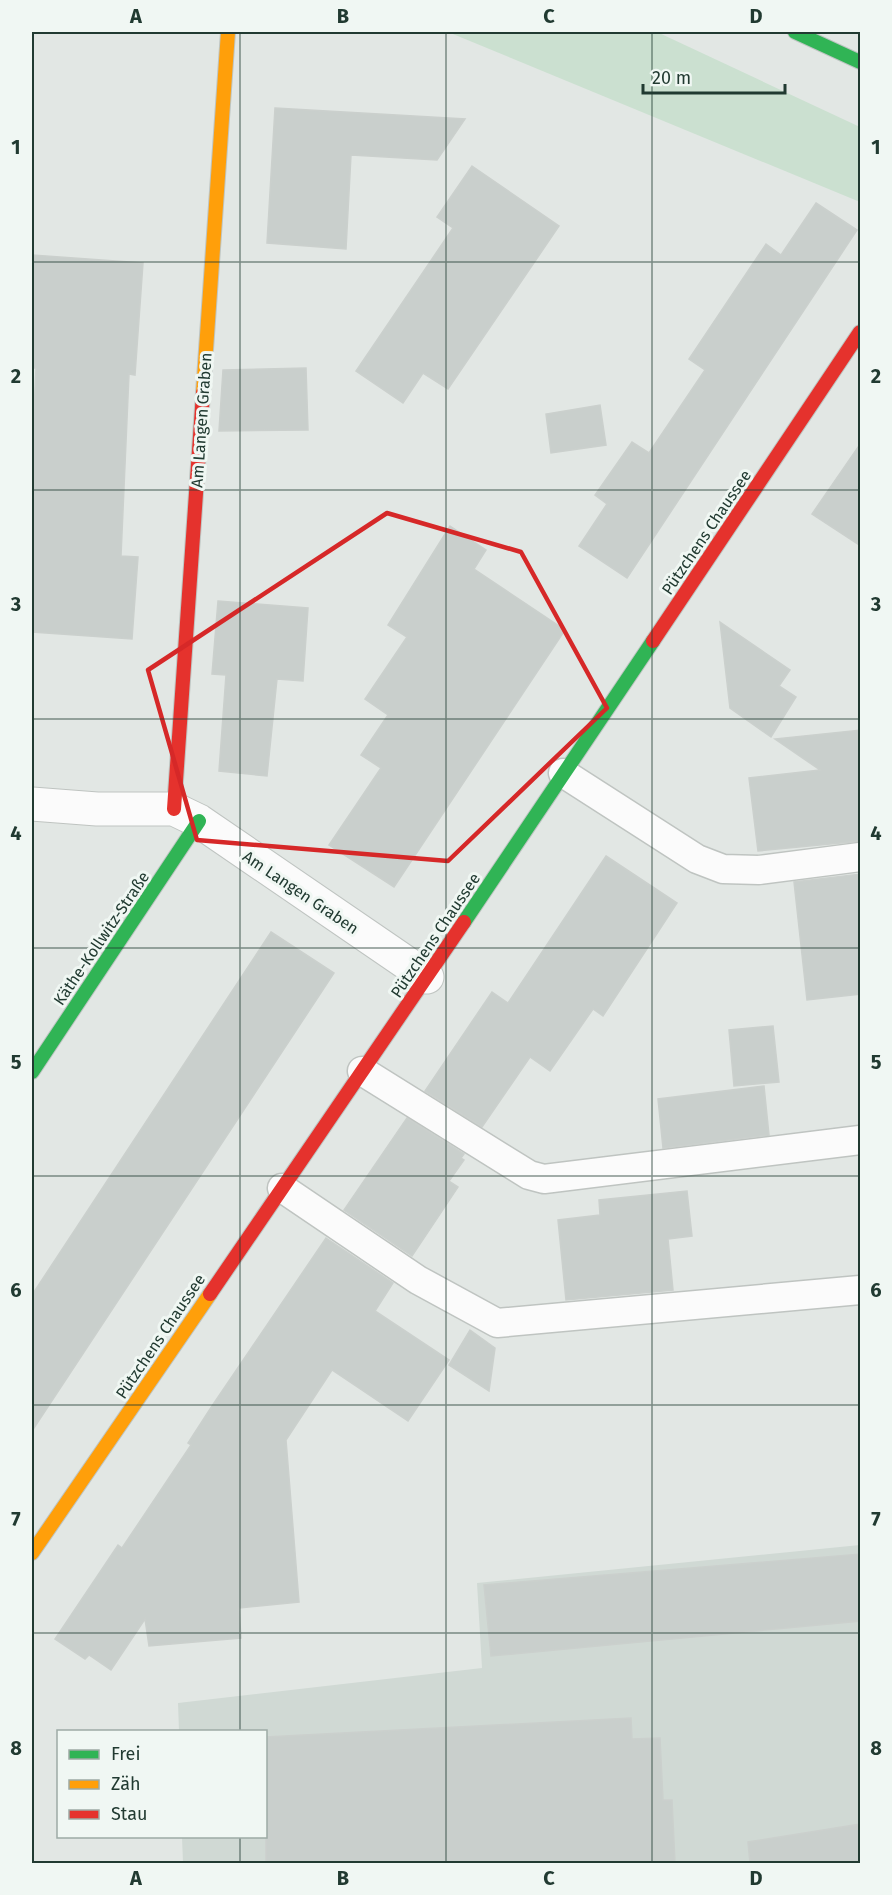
<svg xmlns="http://www.w3.org/2000/svg" width="892" height="1895" viewBox="0 0 892 1895" font-family="'Fira Sans',sans-serif">
  <style>
    .built { fill: #d0d9d4 }
    .green { fill: #cbe0d0 }
    .building { fill: #c9cfcc; stroke: #cbd0cd; stroke-width: 1.5 }
    .lines { fill: none; stroke-linecap: round; stroke-linejoin: round }
    .lane-casing { stroke: #bfc4c1; stroke-width: 31 }
    .street-casing { stroke: #bfc4c1; stroke-width: 35 }
    .fast-casing { stroke: #bec5c2; stroke-width: 16 }
    .slow-casing { stroke: #bec5c2; stroke-width: 16 }
    .jam-casing { stroke: #bec5c2; stroke-width: 16 }
    .lane { stroke: #fbfbfb; stroke-width: 28 }
    .street { stroke: #fbfbfb; stroke-width: 33 }
    .fast { stroke: #30b455; stroke-width: 14 }
    .slow { stroke: #ff9f0a; stroke-width: 14 }
    .jam { stroke: #e5322d; stroke-width: 14 }
    .marked { fill: none; stroke: #d62828; stroke-width: 4.5; stroke-linejoin: round }
    .grid { fill: none; stroke: #213a31; stroke-width: 1.5; stroke-opacity: 0.55 }
    .labels { text-anchor: middle; stroke-width: 6; stroke-linejoin: round; paint-order: stroke }
    .street-label { font-size: 16px; fill: #213a31; stroke: #f0f7f3 }
    .neatline { fill: none; stroke: #213a31; stroke-width: 2 }
    .grid-label { font-size: 20px; text-anchor: middle; font-weight: bold; fill: #213a31 }
  </style>
  <rect width="100%" height="100%" fill="#e2e7e4"/>
  <polygon class="built" points="860,1545 860,1863 183,1863 182,1837 266,1836 266,1732 179,1731 178,1703 482,1668 477,1583"/>
  <polygon class="green" points="448,32 657,32 860,127 860,202"/>
  <g class="building">
    <polygon points="275,108 465,119 437,160 351,155 346,249 267,243"/>
    <polygon points="472,166 559,226 448,389 423,373 403,403 356,371 453,228 437,217"/>
    <polygon points="816,203 857,230 627,578 579,546 607,504 595,495 632,442 649,453 705,370 689,359 766,244 781,255"/>
    <polygon points="32,255 143,263 135,375 129,374 121,556 138,557 132,639 32,632 32,453 36,368 32,368"/>
    <polygon points="306,368 308,430 219,431 223,370"/>
    <polygon points="600,405 606,445 551,453 546,414"/>
    <polygon points="861,443 861,546 812,514"/>
    <polygon points="450,526 486,550 474,569 565,630 394,887 329,845 381,768 361,755 388,715 365,699 407,637 388,625"/>
    <polygon points="218,601 308,608 303,681 277,679 267,776 219,771 226,675 212,674"/>
    <polygon points="720,622 790,670 779,686 796,697 771,737 730,708"/>
    <polygon points="861,730 861,841 758,851 749,778 820,770 775,739"/>
    <polygon points="606,856 677,903 603,1016 593,1009 550,1071 530,1057 482,1127 425,1091 492,992 508,1003"/>
    <polygon points="861,874 861,994 807,1000 794,882"/>
    <polygon points="271,932 334,973 32,1431 32,1295"/>
    <polygon points="773,1026 779,1082 734,1086 729,1030"/>
    <polygon points="764,1086 769,1135 663,1148 658,1099"/>
    <polygon points="407,1118 464,1154 461,1158 464,1160 449,1181 458,1187 412,1256 344,1210"/>
    <polygon points="687,1191 692,1236 668,1239 673,1290 566,1300 558,1220 600,1215 599,1200"/>
    <polygon points="326,1238 393,1283 375,1311 449,1360 408,1421 332,1370 286,1440 299,1602 239,1608 241,1638 149,1646 145,1619 111,1670 89,1655 85,1659 55,1639 118,1545 122,1548 191,1445 188,1443 212,1406"/>
    <polygon points="470,1330 495,1348 489,1391 449,1365"/>
    <polygon points="861,1554 861,1621 491,1656 484,1585"/>
    <polygon points="631,1718 632,1739 660,1738 663,1800 672,1800 675,1863 266,1863 266,1737"/>
    <polygon points="861,1824 861,1863 750,1863 748,1842"/>
  </g>
  <g class="lines">
    <g class="lane-casing">
      <g id="lane">
        <polyline points="563,773 697,859 723,869 759,870 860,857"/>
        <polyline points="362,1071 529,1175 544,1179 860,1140"/>
        <polyline points="282,1188 418,1280 497,1323 860,1290"/>
      </g>
    </g>
    <g class="street-casing">
      <polyline id="street" points="32,804 97,809 174,809 199,821 427,977"/>
    </g>
    <g class="fast-casing">
      <g id="fast">
        <polyline points="795,32 860,62"/>
        <polyline points="464,922 653,641"/>
        <polyline points="32,1072 199,821"/>
      </g>
    </g>
    <g class="slow-casing">
      <g id="slow">
        <polyline points="203,393 228,32"/>
        <polyline points="32,1553 210,1294"/>
      </g>
    </g>
    <g class="jam-casing">
      <g id="jam">
        <polyline points="653,641 860,332"/>
        <polyline points="174,809 203,393"/>
        <polyline points="210,1294 464,922"/>
      </g>
    </g>
    <use href="#lane" class="lane"/>
    <use href="#street" class="street"/>
    <use href="#fast" class="fast"/>
    <use href="#slow" class="slow"/>
    <use href="#jam" class="jam"/>
  </g>
  <path class="marked" d="M 387,513 L 521,552 L 607,708 L 448,861 L 197,840 L 148,670 Z"/>
  <path class="grid" d="M 240,32 L 240,1732M 446,32 L 446,1864M 652,32 L 652,1864M 32,262 L 860,262M 32,490 L 860,490M 32,719 L 860,719M 32,948 L 860,948M 32,1176 L 860,1176M 32,1405 L 860,1405M 32,1633 L 860,1633M 240,1836 L 240,1864"/>
  <g class="labels">
    <g class="street-label">
      <text transform="translate(201 420) rotate(-86)" y="6">Am Langen Graben</text>
      <text transform="translate(706 532) rotate(-56)" y="6">Pützchens Chaussee</text>
      <text transform="translate(301 892) rotate(34)" y="6">Am Langen Graben</text>
      <text transform="translate(435 935) rotate(-56)" y="6">Pützchens Chaussee</text>
      <text transform="translate(101 938) rotate(-56)" y="6">Käthe-Kollwitz-Straße</text>
      <text transform="translate(160 1336) rotate(-56)" y="6">Pützchens Chaussee</text>
    </g>
  </g>
  <rect width="892" height="1895" fill="none" stroke="#f0f7f3" stroke-width="66"/>
  <rect x="57" y="1730" width="210" height="108" fill="#f0f7f3" stroke="#9daba5" stroke-width="1.5"/>
  <rect x="69" y="1750" width="30" height="9" fill="#30b455" stroke="#9daba5" stroke-width="1.5"/>
  <text x="111" y="1760" font-size="18" fill="#213a31">Frei</text>
  <rect x="69" y="1780" width="30" height="9" fill="#ff9f0a" stroke="#9daba5" stroke-width="1.5"/>
  <text x="111" y="1790" font-size="18" fill="#213a31">Zäh</text>
  <rect x="69" y="1810" width="30" height="9" fill="#e5322d" stroke="#9daba5" stroke-width="1.5"/>
  <text x="111" y="1820" font-size="18" fill="#213a31">Stau</text>
  <path d="M643 84v9h142v-9" fill="none" stroke="#213a31" stroke-width="3"/>
  <text x="652" y="84" font-size="18" fill="#213a31" stroke="#f0f7f3" stroke-width="4.5" paint-order="stroke">20 m</text>
  <rect x="33" y="33" width="826" height="1829" class="neatline"/>
  <g class="grid-label">
    <text x="136" y="23">A</text>
    <text x="343" y="23">B</text>
    <text x="549" y="23">C</text>
    <text x="756" y="23">D</text>
    <text x="16" y="154">1</text>
    <text x="876" y="154">1</text>
    <text x="16" y="383">2</text>
    <text x="876" y="383">2</text>
    <text x="16" y="611">3</text>
    <text x="876" y="611">3</text>
    <text x="16" y="840">4</text>
    <text x="876" y="840">4</text>
    <text x="16" y="1069">5</text>
    <text x="876" y="1069">5</text>
    <text x="16" y="1297">6</text>
    <text x="876" y="1297">6</text>
    <text x="16" y="1526">7</text>
    <text x="876" y="1526">7</text>
    <text x="16" y="1755">8</text>
    <text x="876" y="1755">8</text>
    <text x="136" y="1885">A</text>
    <text x="343" y="1885">B</text>
    <text x="549" y="1885">C</text>
    <text x="756" y="1885">D</text>
  </g>
</svg>
